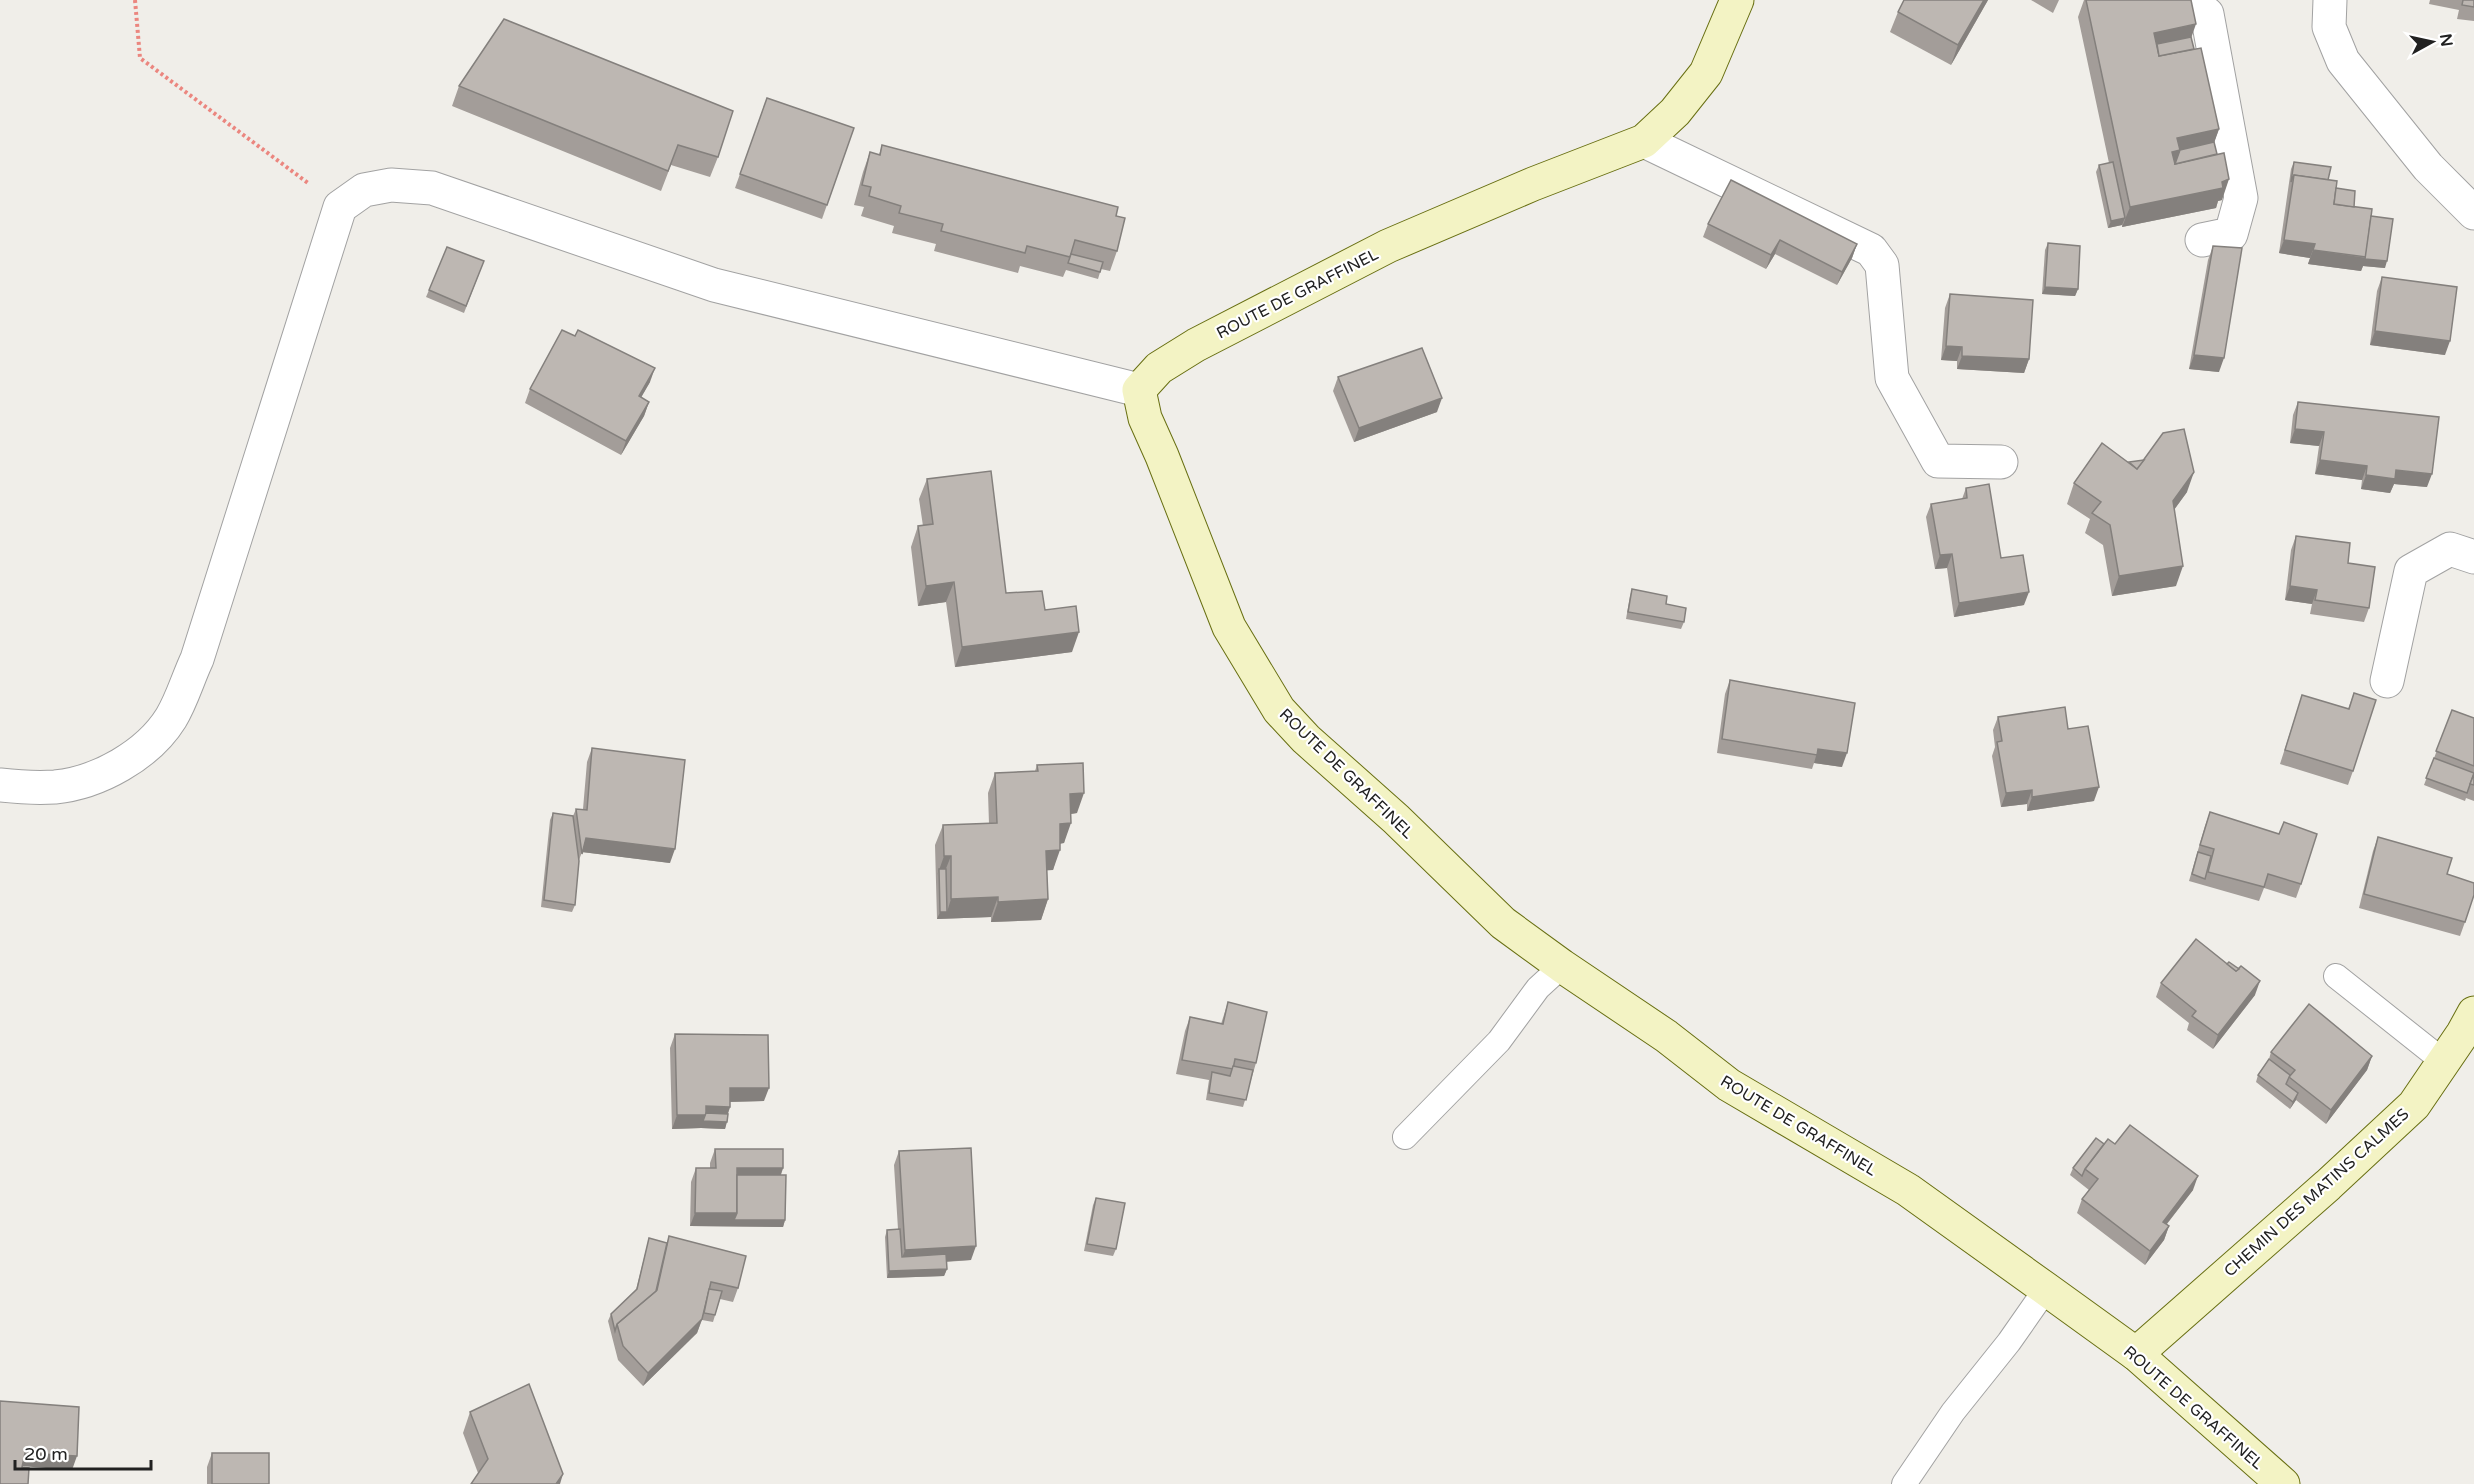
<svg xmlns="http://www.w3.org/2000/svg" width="2474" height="1484" viewBox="0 0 2474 1484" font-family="'Varela Round',sans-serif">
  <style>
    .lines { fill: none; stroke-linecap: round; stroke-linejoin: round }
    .lane-casing { stroke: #a2a2a2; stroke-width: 26 }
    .street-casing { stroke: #a2a2a2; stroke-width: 35 }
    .secondary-casing { stroke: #686f12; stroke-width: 35 }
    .path { stroke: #eb867f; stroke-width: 4; stroke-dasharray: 3 3; stroke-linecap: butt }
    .lane { stroke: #fff; stroke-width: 24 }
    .street { stroke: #fff; stroke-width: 33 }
    .secondary { stroke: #f3f3c4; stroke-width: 33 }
    .wall { fill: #a39d99 }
    .shaded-wall { fill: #84807d }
    .building { fill: #bdb7b2; stroke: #84807d; stroke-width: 1.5 }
    .labels { text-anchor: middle; stroke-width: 4.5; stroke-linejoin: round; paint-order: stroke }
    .street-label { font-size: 16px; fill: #212121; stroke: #fff }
  </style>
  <rect width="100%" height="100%" fill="#f0eee9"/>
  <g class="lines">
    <g class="lane-casing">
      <g id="lane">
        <polyline points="2336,976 2443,1061"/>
        <polyline points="1405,1137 1499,1041 1538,988 1562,966"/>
        <polyline points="1904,1484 1953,1412 2009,1342 2046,1289"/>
      </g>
    </g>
    <g class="street-casing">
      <g id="street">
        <polyline points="2190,0 2207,14 2241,198 2231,234 2202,240"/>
        <polyline points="2330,0 2329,27 2343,61 2428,167 2474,213"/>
        <polyline points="1644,141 1871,250 1882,265 1892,378 1938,461 2001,462"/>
        <polyline points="2387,681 2411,571 2450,549 2474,557"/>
        <path d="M 0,785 C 18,787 37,788 55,787 C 98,783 148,755 171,718 C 182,700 188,678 197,659 L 340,207 L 364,190 L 391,185 L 432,188 L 714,285 L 1139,390"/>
      </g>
    </g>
    <g class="secondary-casing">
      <g id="secondary">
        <polyline points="1737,0 1706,73 1675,112 1644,141 1533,184 1388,246 1196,345 1159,368 1139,390 1145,418 1162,456 1229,627 1279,710 1306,739 1396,819 1503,923 1562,966 1666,1036 1729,1085 1908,1190 2046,1289 2136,1354 2283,1484"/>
        <polyline points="2136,1354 2328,1185 2414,1105 2463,1033 2474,1013"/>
      </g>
    </g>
    <polyline class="path" points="135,0 140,58 308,183"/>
    <use href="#lane" class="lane"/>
    <use href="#street" class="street"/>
    <use href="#secondary" class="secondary"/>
  </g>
  <g class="wall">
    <polygon points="1904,0 1988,0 1951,65 1890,32 1898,12"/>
    <polygon points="2031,0 2059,0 2053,13"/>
    <polygon points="2084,0 2170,0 2191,37 2194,49 2219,129 2214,142 2222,200 2218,201 2216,208 2122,227 2122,225 2108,228 2096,172 2099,165 2109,163 2078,17"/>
    <polygon points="2430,0 2474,0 2474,21 2457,19 2459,10 2429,4"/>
    <polygon points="504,19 718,157 710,177 671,165 661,191 452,106 459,86"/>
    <polygon points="767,98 854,128 822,219 735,188"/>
    <polygon points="882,145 1116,216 1117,251 1110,271 1101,269 1098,279 1066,270 1063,277 1020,266 1018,273 934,251 936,244 892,233 894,226 861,216 864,207 854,205 863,172 870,152 879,155"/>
    <polygon points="2294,162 2328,180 2354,207 2371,216 2385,268 2363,266 2361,271 2308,264 2310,258 2279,253 2291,169"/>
    <polygon points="1708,224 1857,244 1852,258 1837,285 1775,254 1766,269 1703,237"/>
    <polygon points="2048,243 2078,289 2075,296 2042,294 2045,250"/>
    <polygon points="2213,246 2219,372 2189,369 2208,260"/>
    <polygon points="484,261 464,313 426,297 429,290"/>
    <polygon points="2382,277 2445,355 2370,345 2377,291"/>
    <polygon points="1950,294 2029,359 2024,373 1957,369 1957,361 1941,360 1945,308"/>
    <polygon points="1338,377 1437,412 1354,442 1333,391"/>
    <polygon points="650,382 641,397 649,402 644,416 621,455 525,403 530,389"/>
    <polygon points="2298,402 2427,487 2394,484 2390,493 2361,489 2362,480 2315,474 2319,446 2290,443 2293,415"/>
    <polygon points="927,479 1006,593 1045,610 1072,652 955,667 946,602 918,606 911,547 918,526 923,526 919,499"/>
    <polygon points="2074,483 2187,492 2174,510 2176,586 2112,596 2103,545 2085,533 2090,519 2067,504"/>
    <polygon points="1966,488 2001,558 2024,605 1954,617 1947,568 1935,569 1926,517 1931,504 1962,499"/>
    <polygon points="2296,536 2348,563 2369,608 2364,622 2310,614 2312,604 2285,600 2291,550"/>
    <polygon points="1632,589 1666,604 1684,622 1681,629 1626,619 1630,596"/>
    <polygon points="1730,680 1842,767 1814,763 1812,769 1717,753 1725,694"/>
    <polygon points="2354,693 2353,771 2348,785 2280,764 2302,695 2348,709"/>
    <polygon points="2452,710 2474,718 2474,801 2466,798 2465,801 2424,785"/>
    <polygon points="1998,717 2068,729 2094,801 2027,811 2027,804 2001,807 1992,756 1995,747 1993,730"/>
    <polygon points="592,748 670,863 582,852 579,860 575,905 572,912 541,907 550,820 553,813 573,816 576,809 583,809 587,762"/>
    <polygon points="1037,765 1077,813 1071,814 1064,843 1060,844 1053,870 1047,870 1048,899 1041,920 991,922 991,917 937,919 935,845 943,825 989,824 988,793 995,773 1035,771"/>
    <polygon points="2210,812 2301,884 2296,898 2264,888 2259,901 2189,881 2205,826"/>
    <polygon points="2378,837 2447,874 2465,922 2460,936 2359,908 2373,851"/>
    <polygon points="2161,983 2255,995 2213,1049 2187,1030 2189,1023 2156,997"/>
    <polygon points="1228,1002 1256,1063 1243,1107 1206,1100 1209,1080 1176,1074 1185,1031 1190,1017 1221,1024"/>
    <polygon points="675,1034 764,1101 730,1102 730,1107 728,1114 725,1129 701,1128 672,1129 670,1048"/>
    <polygon points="2271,1052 2372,1056 2367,1070 2326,1124 2296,1100 2290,1109 2256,1082 2258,1075 2269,1059"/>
    <polygon points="2104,1144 2115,1144 2193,1190 2167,1224 2169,1226 2164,1240 2145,1265 2077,1213 2082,1199 2089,1190 2070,1175 2073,1168"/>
    <polygon points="715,1149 783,1168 781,1175 785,1220 783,1227 690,1226 691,1182 696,1168 710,1168 710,1163"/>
    <polygon points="899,1151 971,1260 946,1262 947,1269 944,1276 887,1278 885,1237 887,1230 898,1229 894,1165"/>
    <polygon points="1096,1198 1116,1249 1113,1256 1084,1251 1093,1205"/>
    <polygon points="669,1236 738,1288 733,1302 720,1299 713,1322 702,1320 697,1333 643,1386 618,1360 608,1321 611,1314 636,1290 649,1238 667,1243"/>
    <polygon points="470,1412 560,1484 478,1473 463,1433"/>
    <polygon points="212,1453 269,1484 207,1484 207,1467"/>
  </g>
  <g class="shaded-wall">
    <polygon points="1984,0 1988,0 1951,65 1958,45"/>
    <polygon points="2196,24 2189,44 2151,52 2154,33"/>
    <polygon points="2219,129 2212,149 2173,170 2172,152 2177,138"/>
    <polygon points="2229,179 2222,200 2218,201 2216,208 2122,227 2130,207"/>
    <polygon points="2125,218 2122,225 2108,228 2111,221"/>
    <polygon points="1780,240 1775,254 1766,269 1771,255"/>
    <polygon points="2284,240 2315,244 2310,258 2279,253"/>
    <polygon points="1857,244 1852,258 1837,285 1842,272"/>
    <polygon points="2313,250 2387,261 2385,268 2363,266 2361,271 2308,264"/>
    <polygon points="2045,287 2078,289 2075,296 2042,294"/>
    <polygon points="2375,331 2450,341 2445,355 2370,345"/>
    <polygon points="1946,346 1962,347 1957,361 1941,360"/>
    <polygon points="2194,355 2224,358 2219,372 2189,369"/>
    <polygon points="1962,356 2029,359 2024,373 1957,369"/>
    <polygon points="655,368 650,382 634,410 639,396"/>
    <polygon points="1442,398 1437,412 1354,442 1359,428"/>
    <polygon points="649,402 644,416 621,455 626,441"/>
    <polygon points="2295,429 2324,432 2319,446 2290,443"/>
    <polygon points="2320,460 2367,466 2362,480 2315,474"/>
    <polygon points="2396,470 2432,474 2427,487 2394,484 2390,493 2361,489 2366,475"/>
    <polygon points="2194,472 2187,492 2165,522 2173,501"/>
    <polygon points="1952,554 1947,568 1935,569 1940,555"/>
    <polygon points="2183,566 2176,586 2112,596 2119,576"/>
    <polygon points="954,582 946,602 918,606 926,586"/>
    <polygon points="2290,586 2317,590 2312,604 2285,600"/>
    <polygon points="2029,592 2024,605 1954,617 1959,603"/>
    <polygon points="1079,632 1072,652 955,667 962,647"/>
    <polygon points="1818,749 1847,753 1842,767 1814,763"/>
    <polygon points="2099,787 2094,801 2027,811 2032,797"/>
    <polygon points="2032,790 2027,804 2001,807 2006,793"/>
    <polygon points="1084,793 1077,813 1063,815 1070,794"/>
    <polygon points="1071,823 1064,843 1052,844 1060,824"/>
    <polygon points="586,838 675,849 670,863 582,852"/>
    <polygon points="1060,850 1053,870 1038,871 1046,851"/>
    <polygon points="944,856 951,856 943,876 939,869 937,876"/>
    <polygon points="998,897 991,917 937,919 940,912 947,912 951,899"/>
    <polygon points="1048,899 1041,920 991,922 998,902"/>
    <polygon points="2260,981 2255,995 2213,1049 2218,1035"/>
    <polygon points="2372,1056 2367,1070 2326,1124 2331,1110"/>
    <polygon points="730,1088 769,1088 764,1101 725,1102"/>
    <polygon points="2298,1093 2296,1100 2290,1109 2293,1102"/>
    <polygon points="706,1106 730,1107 725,1121 727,1122 725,1129 701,1128 672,1129 677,1115"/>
    <polygon points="737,1168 783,1168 778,1182 735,1182"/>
    <polygon points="2198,1176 2193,1190 2158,1235 2163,1222"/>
    <polygon points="695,1213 737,1213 785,1220 783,1227 690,1226"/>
    <polygon points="2169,1226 2164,1240 2145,1265 2150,1251"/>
    <polygon points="976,1246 971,1260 900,1264 905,1250"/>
    <polygon points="947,1269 944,1276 887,1278 889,1271"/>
    <polygon points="702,1319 697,1333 643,1386 648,1373"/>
    <polygon points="25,1453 77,1456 72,1470 20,1466"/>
    <polygon points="563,1474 560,1484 556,1484"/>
  </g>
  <g class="building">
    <polygon points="1904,0 1984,0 1958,45 1898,12"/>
    <polygon points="2086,0 2191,0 2196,24 2154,33 2159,56 2201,48 2219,129 2177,138 2180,150 2172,152 2175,164 2224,153 2229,179 2222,182 2223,188 2130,207"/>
    <polygon points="2463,0 2474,0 2474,7 2462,5"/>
    <polygon points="504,19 733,111 718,157 678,145 668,171 459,86"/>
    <polygon points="2191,37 2194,49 2159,56 2157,44"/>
    <polygon points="767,98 854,128 827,205 740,174"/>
    <polygon points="2214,142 2217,154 2175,164 2180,150"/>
    <polygon points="882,145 1118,207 1116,216 1125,218 1117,251 1075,240 1070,257 1027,246 1025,253 941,231 943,224 899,213 901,206 869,196 871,187 862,185 870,152 880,155"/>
    <polygon points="2113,162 2125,218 2111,221 2099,165"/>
    <polygon points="2294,162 2331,167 2328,180 2294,175 2291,182"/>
    <polygon points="2294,175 2337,181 2334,204 2372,209 2366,257 2313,250 2315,244 2284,240"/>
    <polygon points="1731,180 1857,244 1842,272 1780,240 1771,255 1708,224"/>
    <polygon points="2336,188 2355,191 2354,207 2334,204"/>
    <polygon points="2371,216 2393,219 2387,261 2365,259"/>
    <polygon points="2048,243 2080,246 2078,289 2045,287"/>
    <polygon points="2213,246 2242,248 2224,358 2194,355"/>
    <polygon points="447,247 484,261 466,306 429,290"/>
    <polygon points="1071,254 1103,262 1100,272 1068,263"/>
    <polygon points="2382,277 2457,287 2450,341 2375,331"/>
    <polygon points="1950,294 2033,300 2029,359 1962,356 1962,347 1946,346"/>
    <polygon points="562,330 575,336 578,330 655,368 639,396 649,402 626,441 530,389"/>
    <polygon points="1422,348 1442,398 1359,428 1338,377"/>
    <polygon points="2298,402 2439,417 2432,474 2396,470 2395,479 2366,475 2367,466 2320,460 2324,432 2295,429"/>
    <polygon points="2184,429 2194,472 2173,501 2183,566 2119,576 2110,525 2092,513 2101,502 2074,483 2102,443 2137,469 2163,433"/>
    <polygon points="2144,460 2137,469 2129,462"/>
    <polygon points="991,471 1006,593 1042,591 1045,610 1076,606 1079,632 962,647 954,582 926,586 918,526 933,524 927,479"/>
    <polygon points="1989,484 2001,558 2023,555 2029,592 1959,603 1952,554 1940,555 1931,504 1967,498 1966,488"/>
    <polygon points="2296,536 2350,543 2348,563 2375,567 2369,608 2315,600 2317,590 2290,586"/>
    <polygon points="1632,589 1667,596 1666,604 1686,608 1684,622 1628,612"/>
    <polygon points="1730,680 1855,703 1847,753 1818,749 1817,755 1722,739"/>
    <polygon points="2354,693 2376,700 2353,771 2285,750 2302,695 2349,709"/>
    <polygon points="2065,707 2068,729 2088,726 2099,787 2032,797 2032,790 2006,793 1997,742 2002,741 1998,717"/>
    <polygon points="2452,710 2474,718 2474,766 2436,751"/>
    <polygon points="592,748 685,760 675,849 586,838 582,854 576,809 587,810"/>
    <polygon points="2434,758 2474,773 2467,793 2426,778"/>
    <polygon points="1083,763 1084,793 1070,794 1071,823 1060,824 1060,850 1046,851 1048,899 998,902 998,897 951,899 951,856 944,856 943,825 997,823 995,773 1038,771 1037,765"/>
    <polygon points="2474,774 2474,785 2470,784"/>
    <polygon points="2210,812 2279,834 2284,822 2317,834 2301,884 2268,874 2264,887 2208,872 2214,849 2200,845"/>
    <polygon points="553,813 573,816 579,861 575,905 544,900"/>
    <polygon points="2378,837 2452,858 2447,874 2474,883 2474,895 2465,922 2364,894"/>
    <polygon points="2198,852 2211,856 2205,879 2192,874"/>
    <polygon points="939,869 946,869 947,912 940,912"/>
    <polygon points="2196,939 2236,971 2241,966 2260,981 2218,1035 2192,1016 2196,1011 2161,983"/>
    <polygon points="2229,962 2239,969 2236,971 2227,964"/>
    <polygon points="1228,1002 1267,1012 1256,1063 1235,1059 1233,1069 1182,1060 1190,1017 1223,1024"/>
    <polygon points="2309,1004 2372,1056 2331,1110 2289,1077 2295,1070 2271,1052"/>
    <polygon points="675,1034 768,1035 769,1088 730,1088 730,1107 706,1106 706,1115 677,1115"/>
    <polygon points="2269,1059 2290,1075 2286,1084 2298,1093 2293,1102 2258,1075"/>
    <polygon points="1233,1066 1253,1070 1246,1100 1209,1093 1212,1072 1230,1076"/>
    <polygon points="706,1113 728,1114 727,1122 703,1121"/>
    <polygon points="2130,1125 2198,1176 2163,1222 2169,1226 2150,1251 2082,1199 2098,1179 2085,1169 2108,1139 2115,1144"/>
    <polygon points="2096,1138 2104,1144 2085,1169 2082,1176 2073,1168"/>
    <polygon points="971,1148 976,1246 905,1250 899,1151"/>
    <polygon points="715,1149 783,1149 783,1168 737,1168 737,1213 695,1213 696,1168 716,1168"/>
    <polygon points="737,1175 786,1175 785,1220 734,1220 737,1213"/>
    <polygon points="1096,1198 1125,1203 1116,1249 1087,1244"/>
    <polygon points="900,1229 902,1257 946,1254 947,1269 889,1271 887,1230"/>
    <polygon points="669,1236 746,1256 738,1288 711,1282 702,1319 648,1373 623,1346 617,1324 657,1290"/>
    <polygon points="649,1238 667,1243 656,1291 617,1324 615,1331 611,1314 637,1289"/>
    <polygon points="709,1289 722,1291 715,1315 704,1313"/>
    <polygon points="529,1384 563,1474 556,1484 471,1484 488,1459 470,1412"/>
    <polygon points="0,1401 79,1407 77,1456 25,1453 22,1467 29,1468 28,1484 0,1484"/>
    <rect x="212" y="1453" width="57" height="31"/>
  </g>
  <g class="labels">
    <g class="street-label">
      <text transform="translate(1297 293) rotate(-27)" y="6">ROUTE DE GRAFFINEL</text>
      <text transform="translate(1347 773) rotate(44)" y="6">ROUTE DE GRAFFINEL</text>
      <text transform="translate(1799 1125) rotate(31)" y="6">ROUTE DE GRAFFINEL</text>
      <text transform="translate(2316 1192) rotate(-42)" y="6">CHEMIN DES MATINS CALMES</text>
      <text transform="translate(2194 1407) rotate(41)" y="6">ROUTE DE GRAFFINEL</text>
    </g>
  </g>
  <g transform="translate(2432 42) rotate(82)" stroke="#ffffff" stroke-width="4.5" paint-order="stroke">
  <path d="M0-4.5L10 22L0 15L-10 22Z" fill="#212121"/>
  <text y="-9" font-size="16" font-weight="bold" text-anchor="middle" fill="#212121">N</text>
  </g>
  <path d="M15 1460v9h136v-9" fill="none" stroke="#212121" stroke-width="3"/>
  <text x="24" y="1460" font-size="18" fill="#212121" stroke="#ffffff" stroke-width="4.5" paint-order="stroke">20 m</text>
</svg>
